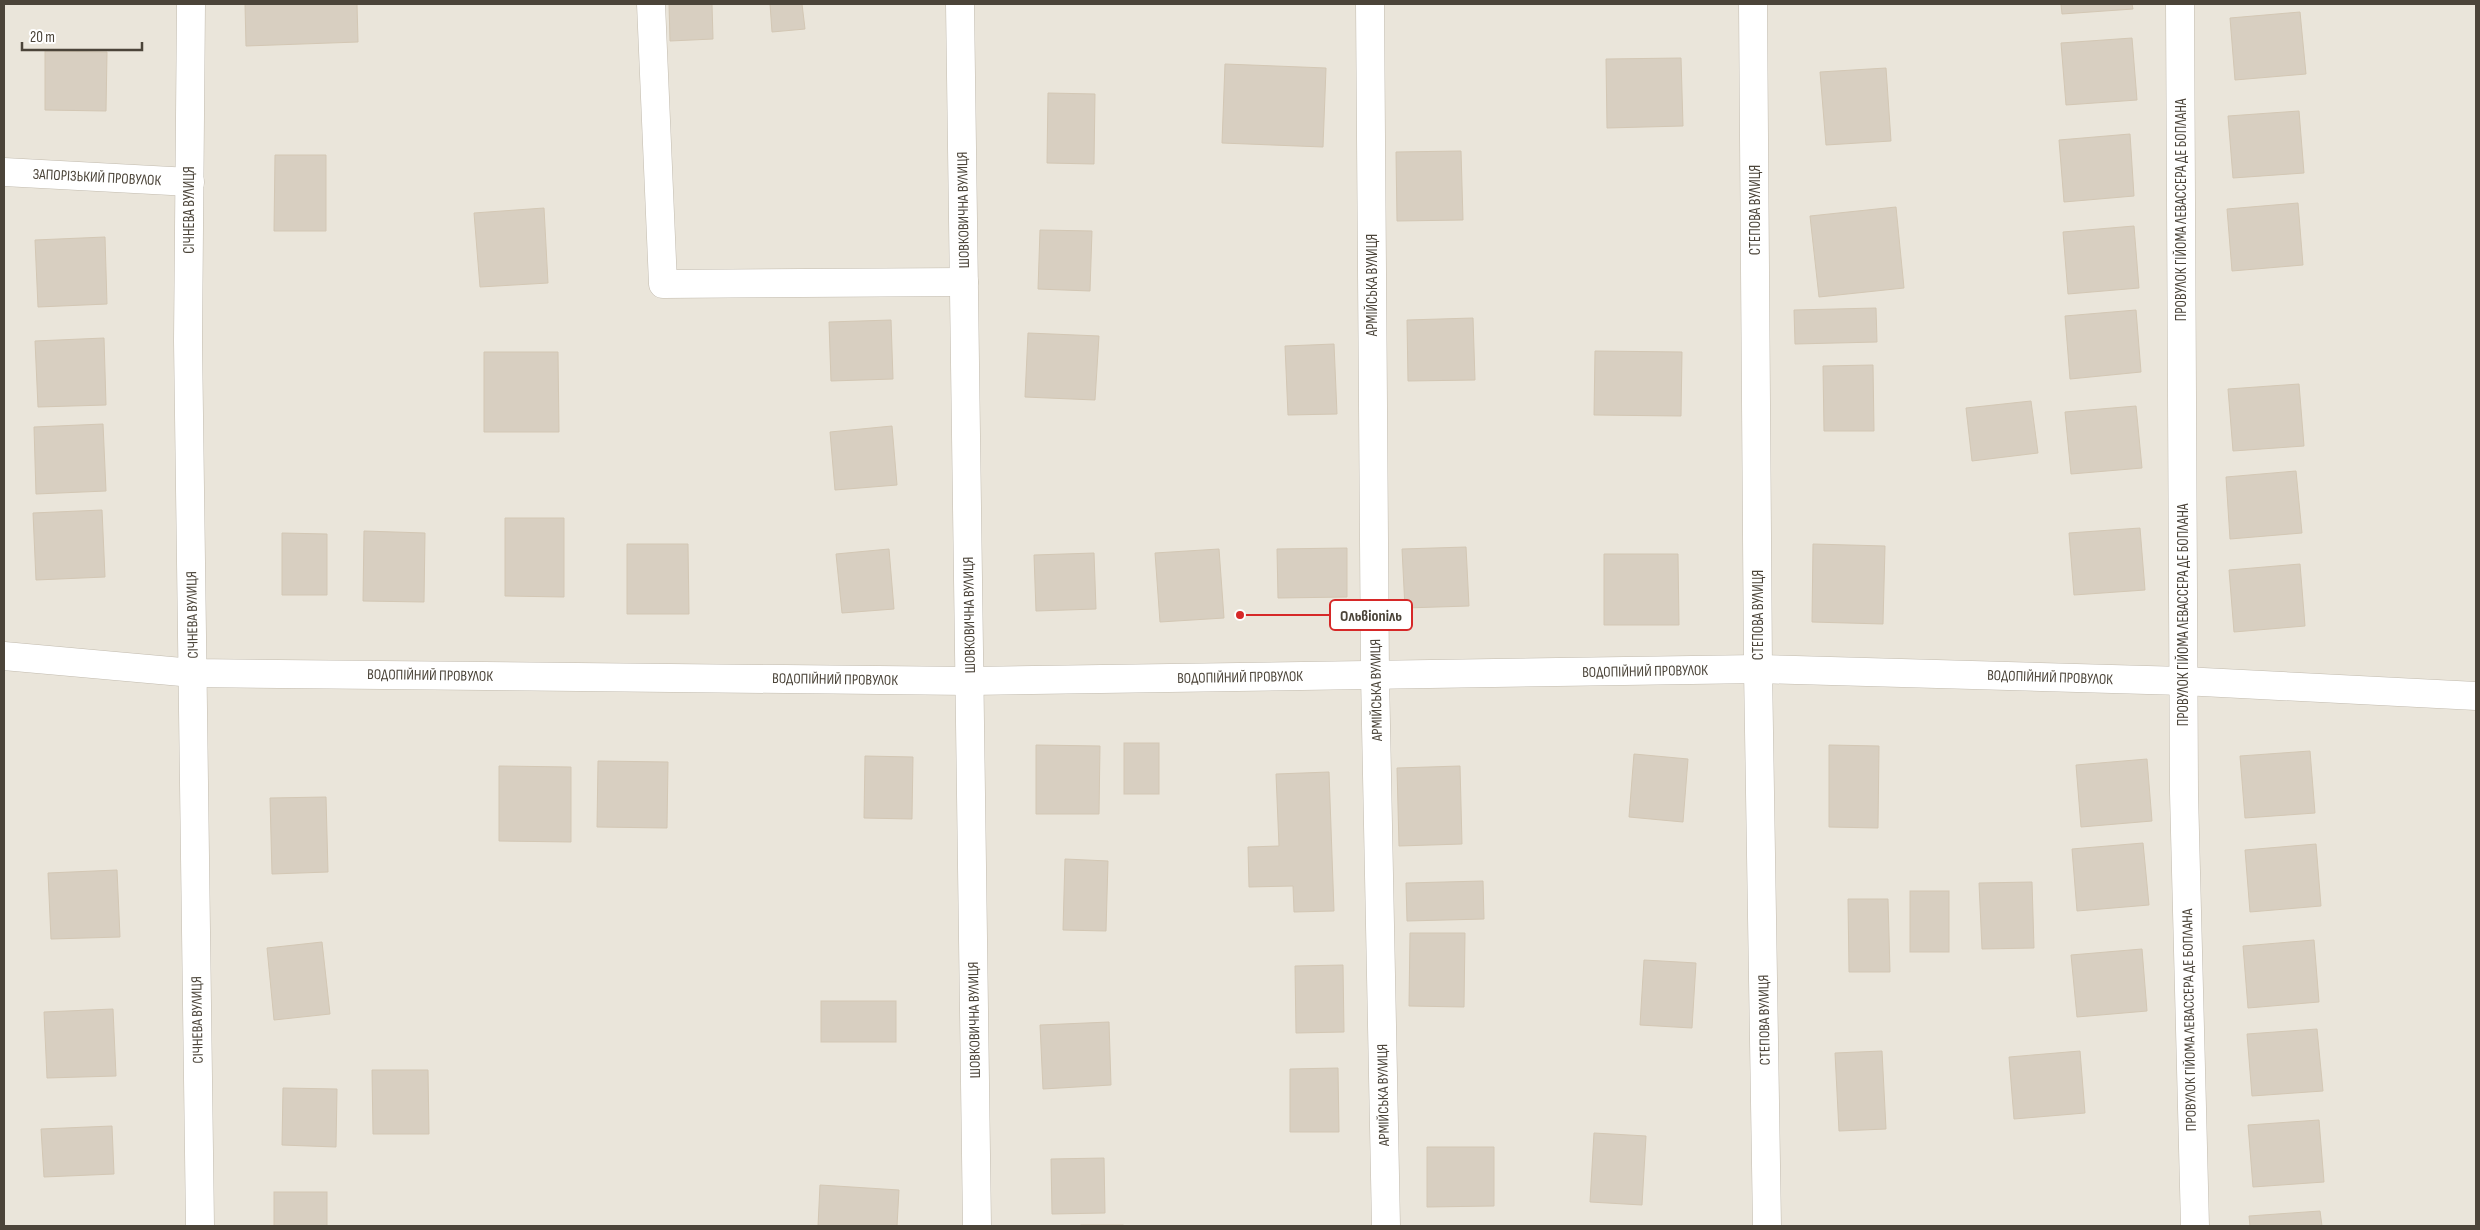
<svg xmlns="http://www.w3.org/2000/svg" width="2480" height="1230" viewBox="0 0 2480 1230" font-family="'Sofia Sans Condensed',sans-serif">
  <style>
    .residential { fill: #eae5da }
    .building { fill: #d8cfc1; stroke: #d3c7b4 }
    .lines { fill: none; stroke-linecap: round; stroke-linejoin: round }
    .minor-casing { stroke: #c2bbae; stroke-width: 29 }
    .minor { stroke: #fff; stroke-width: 28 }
    .labels { text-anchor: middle; stroke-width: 4.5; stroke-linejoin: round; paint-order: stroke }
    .street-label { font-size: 15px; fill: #4b4439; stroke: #fff }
    .leader { fill: none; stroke: #d62828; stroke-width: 2 }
    .callout-dot { fill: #d62828; stroke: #fff; stroke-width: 2 }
    .callout { fill: #fff; stroke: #d62828; stroke-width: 2 }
    .callout-label { font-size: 16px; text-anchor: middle; font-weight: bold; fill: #4b4439 }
  </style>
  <rect width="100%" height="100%" fill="#f6f3ec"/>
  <rect class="residential" x="4" y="4" width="2472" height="1222"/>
  <g class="building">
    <polygon points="245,4 357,4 358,42 246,46"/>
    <polygon points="669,4 712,4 713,39 670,41"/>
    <polygon points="770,4 802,4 805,29 772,32"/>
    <polygon points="2061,4 2132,4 2133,9 2062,14"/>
    <polygon points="2300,12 2306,74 2235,80 2230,18"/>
    <polygon points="2132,38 2137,100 2066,105 2061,43"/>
    <polygon points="45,51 107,52 106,111 45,110"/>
    <polygon points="1681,58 1683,126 1607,128 1606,59"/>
    <polygon points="1225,64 1326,68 1323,147 1222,143"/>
    <polygon points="1886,68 1891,141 1826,145 1820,72"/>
    <polygon points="1048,93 1095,94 1094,164 1047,163"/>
    <polygon points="2299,111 2304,173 2233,178 2228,116"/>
    <polygon points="2130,134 2134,196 2064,202 2059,140"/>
    <polygon points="1461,151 1463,220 1397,221 1396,152"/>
    <polygon points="275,155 326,155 326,231 274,231"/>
    <polygon points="2298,203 2303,265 2232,271 2227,209"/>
    <polygon points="1896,207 1904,288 1819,297 1810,216"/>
    <polygon points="544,208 548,283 480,287 474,213"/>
    <polygon points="2134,226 2139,288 2068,294 2063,232"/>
    <polygon points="1040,230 1092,231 1090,291 1038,289"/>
    <polygon points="105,237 107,304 38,307 35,240"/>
    <polygon points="1876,308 1877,342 1795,344 1794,310"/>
    <polygon points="2136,310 2141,372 2070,379 2065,316"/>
    <polygon points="1473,318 1475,380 1408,381 1407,320"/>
    <polygon points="891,320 893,379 831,381 829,322"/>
    <polygon points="1028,333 1099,336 1095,400 1025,397"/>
    <polygon points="104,338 106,405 38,407 35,341"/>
    <polygon points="1334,344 1337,414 1288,415 1285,346"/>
    <polygon points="1595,351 1682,352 1681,416 1594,415"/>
    <polygon points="484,352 558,352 559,432 484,432"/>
    <polygon points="1873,365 1874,431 1824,431 1823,366"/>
    <polygon points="2299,384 2304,446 2233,451 2228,389"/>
    <polygon points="2031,401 2038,453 1972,461 1966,408"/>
    <polygon points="2136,406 2142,468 2071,474 2065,412"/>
    <polygon points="103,424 106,491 36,494 34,427"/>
    <polygon points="892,426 897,485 835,490 830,432"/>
    <polygon points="2296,471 2302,533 2230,539 2226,477"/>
    <polygon points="102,510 105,577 36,580 33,513"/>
    <polygon points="505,518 564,518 564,597 505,596"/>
    <polygon points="2140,528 2145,590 2074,595 2069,533"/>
    <polygon points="364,531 425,533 424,602 363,601"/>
    <polygon points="282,533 327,534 327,595 282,595"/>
    <polygon points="627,544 688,544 689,614 627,614"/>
    <polygon points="1813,544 1885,546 1883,624 1812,622"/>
    <polygon points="1466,547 1469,606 1405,608 1402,549"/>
    <polygon points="1347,548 1347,597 1278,598 1277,549"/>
    <polygon points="889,549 894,609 842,613 836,554"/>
    <polygon points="1219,549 1224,618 1160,622 1155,553"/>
    <polygon points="1094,553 1096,609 1036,611 1034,555"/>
    <polygon points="1604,554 1678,554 1679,625 1604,625"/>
    <polygon points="2300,564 2305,626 2234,632 2229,570"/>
    <rect x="1124" y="743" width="35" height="51"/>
    <polygon points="1036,745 1100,746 1099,814 1036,814"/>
    <polygon points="1829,745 1879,746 1878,828 1829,827"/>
    <polygon points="2310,751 2315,813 2245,818 2240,756"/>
    <polygon points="1634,754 1688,759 1683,822 1629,817"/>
    <polygon points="865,756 913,757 912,819 864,818"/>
    <polygon points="2147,759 2152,821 2081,827 2076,765"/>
    <polygon points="598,761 668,762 667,828 597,827"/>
    <polygon points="499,766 571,767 571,842 499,841"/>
    <polygon points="1460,766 1462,844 1399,846 1397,768"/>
    <polygon points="1329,772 1334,911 1294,912 1293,886 1249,887 1248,847 1279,846 1276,774"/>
    <polygon points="326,797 328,872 272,874 270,798"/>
    <polygon points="2143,843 2149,905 2077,911 2072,849"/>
    <polygon points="2316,844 2321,906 2250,912 2245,850"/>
    <polygon points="1065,859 1108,861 1106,931 1063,930"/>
    <polygon points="117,870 120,937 51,939 48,873"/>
    <polygon points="1483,881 1484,919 1407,921 1406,883"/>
    <polygon points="2032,882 2034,948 1982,949 1979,883"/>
    <rect x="1910" y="891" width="39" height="61"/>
    <polygon points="1848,899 1888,899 1890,972 1849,972"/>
    <polygon points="1410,933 1465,933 1464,1007 1409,1006"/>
    <polygon points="2314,940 2319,1002 2248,1008 2243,946"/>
    <polygon points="322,942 330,1014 274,1020 267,948"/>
    <polygon points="2142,949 2147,1011 2077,1017 2071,955"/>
    <polygon points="1644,960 1696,963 1692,1028 1640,1025"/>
    <polygon points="1343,965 1344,1032 1296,1033 1295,966"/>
    <rect x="821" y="1001" width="75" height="41"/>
    <polygon points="113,1009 116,1076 47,1078 44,1012"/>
    <polygon points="1109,1022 1111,1085 1043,1089 1040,1025"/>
    <polygon points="2317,1029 2323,1091 2252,1096 2247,1034"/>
    <polygon points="1882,1051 1886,1129 1839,1131 1835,1053"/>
    <polygon points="2080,1051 2085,1113 2014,1119 2009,1057"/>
    <polygon points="1338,1068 1339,1132 1290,1132 1290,1069"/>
    <polygon points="372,1070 428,1070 429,1134 373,1134"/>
    <polygon points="283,1088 337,1089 336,1147 282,1145"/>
    <polygon points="2319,1120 2324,1182 2253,1187 2248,1125"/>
    <polygon points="112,1126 114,1174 44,1177 41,1129"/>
    <polygon points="1594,1133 1646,1136 1642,1205 1590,1202"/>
    <polygon points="1427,1147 1494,1147 1494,1206 1427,1207"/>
    <polygon points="1104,1158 1105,1213 1052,1214 1051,1159"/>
    <polygon points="820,1185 899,1190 897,1226 818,1226"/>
    <rect x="274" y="1192" width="53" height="34"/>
    <polygon points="2320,1211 2322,1226 2250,1226 2249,1216"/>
    <rect x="1081" y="1225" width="42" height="1"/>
  </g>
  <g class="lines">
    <g class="minor-casing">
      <g id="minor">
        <polyline points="191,4 188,341 200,1226"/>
        <polyline points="651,4 663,284 964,282"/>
        <polyline points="960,4 977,1226"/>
        <polyline points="1370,4 1375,675 1386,1226"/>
        <polyline points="1753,4 1758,669 1767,1226"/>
        <polyline points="2180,4 2184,793 2195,1226"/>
        <polyline points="4,172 190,182"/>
        <polyline points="4,656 193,673 970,681 1758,669 2183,681 2476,696"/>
      </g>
    </g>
    <use href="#minor" class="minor"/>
  </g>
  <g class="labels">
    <g class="street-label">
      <text transform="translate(97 177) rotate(3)" y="5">ЗАПОРІЗЬКИЙ ПРОВУЛОК</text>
      <text transform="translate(189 210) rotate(-90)" y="5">СІЧНЕВА ВУЛИЦЯ</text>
      <text transform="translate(963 210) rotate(-91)" y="5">ШОВКОВИЧНА ВУЛИЦЯ</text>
      <text transform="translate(1755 210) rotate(-90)" y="5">СТЕПОВА ВУЛИЦЯ</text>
      <text transform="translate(2181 210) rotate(-90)" y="5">ПРОВУЛОК ГІЙОМА ЛЕВАССЕРА ДЕ БОПЛАНА</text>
      <text transform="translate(1372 285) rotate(-90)" y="5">АРМІЙСЬКА ВУЛИЦЯ</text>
      <text transform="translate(192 615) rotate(-91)" y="5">СІЧНЕВА ВУЛИЦЯ</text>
      <text transform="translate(969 615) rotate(-91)" y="5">ШОВКОВИЧНА ВУЛИЦЯ</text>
      <text transform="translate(1758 615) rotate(-90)" y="5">СТЕПОВА ВУЛИЦЯ</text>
      <text transform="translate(2183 615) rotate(-90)" y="5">ПРОВУЛОК ГІЙОМА ЛЕВАССЕРА ДЕ БОПЛАНА</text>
      <text transform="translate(1645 671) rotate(-1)" y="5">ВОДОПІЙНИЙ ПРОВУЛОК</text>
      <text transform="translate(430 675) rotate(1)" y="5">ВОДОПІЙНИЙ ПРОВУЛОК</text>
      <text transform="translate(1240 677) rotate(-1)" y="5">ВОДОПІЙНИЙ ПРОВУЛОК</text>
      <text transform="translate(2050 677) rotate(2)" y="5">ВОДОПІЙНИЙ ПРОВУЛОК</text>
      <text transform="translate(835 679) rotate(1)" y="5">ВОДОПІЙНИЙ ПРОВУЛОК</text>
      <text transform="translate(1376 690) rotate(-91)" y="5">АРМІЙСЬКА ВУЛИЦЯ</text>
      <text transform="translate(197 1020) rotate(-91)" y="5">СІЧНЕВА ВУЛИЦЯ</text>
      <text transform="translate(974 1020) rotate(-91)" y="5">ШОВКОВИЧНА ВУЛИЦЯ</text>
      <text transform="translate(1764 1020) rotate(-91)" y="5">СТЕПОВА ВУЛИЦЯ</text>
      <text transform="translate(2189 1020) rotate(-91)" y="5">ПРОВУЛОК ГІЙОМА ЛЕВАССЕРА ДЕ БОПЛАНА</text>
      <text transform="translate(1383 1095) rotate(-91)" y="5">АРМІЙСЬКА ВУЛИЦЯ</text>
    </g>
  </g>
  <path class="leader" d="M1240 615L1330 615"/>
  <circle class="callout-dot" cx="1240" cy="615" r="5"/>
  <rect class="callout" x="1330" y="600" width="82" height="30" rx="5"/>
  <g class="callout-label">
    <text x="1371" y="621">Ольвіопіль</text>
  </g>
  <rect width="2480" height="1230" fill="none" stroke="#4b4439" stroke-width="10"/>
  <path d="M22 42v8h120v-8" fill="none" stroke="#4b4439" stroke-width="2.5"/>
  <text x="30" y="42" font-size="15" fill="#4b4439" stroke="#ffffff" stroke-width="4" paint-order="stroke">20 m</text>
</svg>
